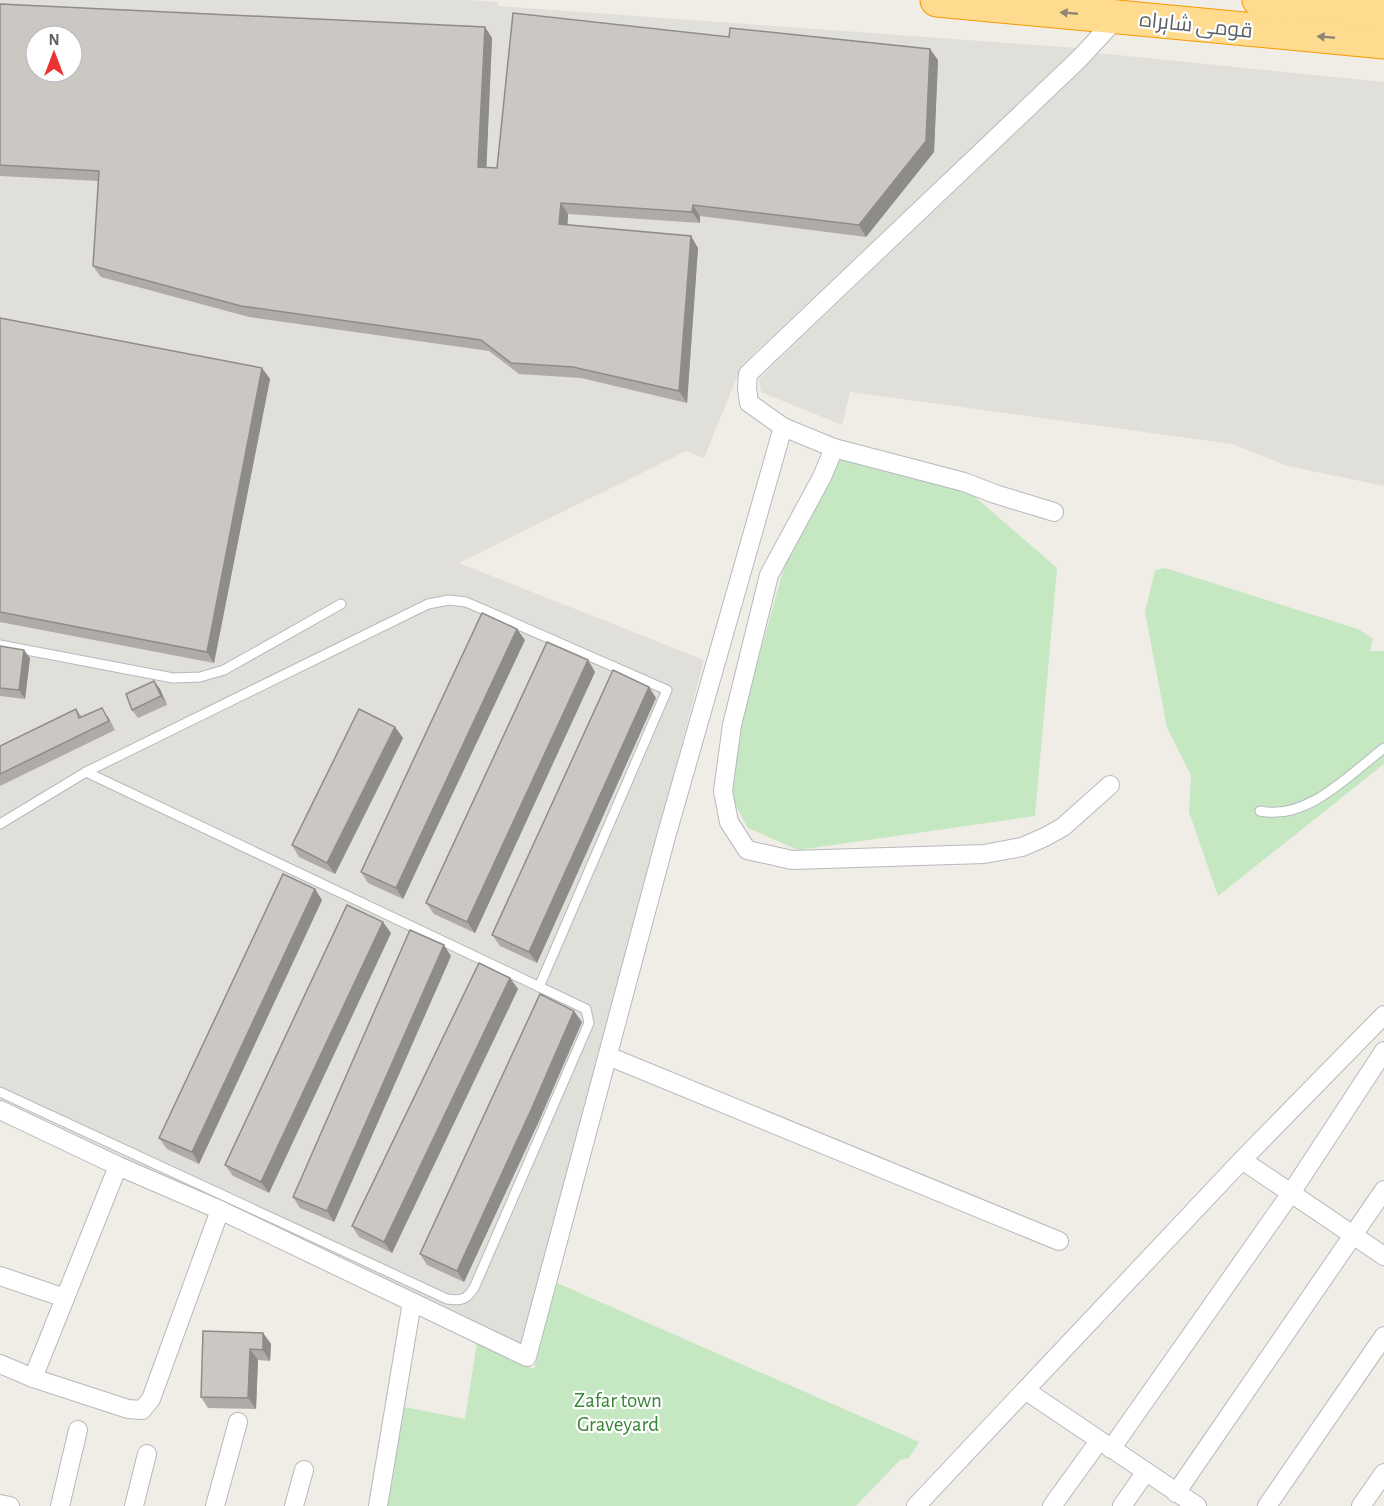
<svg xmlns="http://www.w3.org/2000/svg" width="1384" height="1506" viewBox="0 0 1384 1506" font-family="'Alegreya Sans',Cairo,sans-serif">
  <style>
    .industrial { fill: #e1dfda; fill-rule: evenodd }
    .green { fill: #c5e7c2 }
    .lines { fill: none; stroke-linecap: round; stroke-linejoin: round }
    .lane-casing { stroke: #b6b9bd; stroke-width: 11 }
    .street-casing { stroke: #b6b9bd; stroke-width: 20 }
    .highway-casing { stroke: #f69a00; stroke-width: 35 }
    .lane { stroke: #fff; stroke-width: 9 }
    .street { stroke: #fff; stroke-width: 18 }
    .highway { stroke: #fedb8f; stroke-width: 33 }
    .wall { fill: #afaca8 }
    .shaded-wall { fill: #8e8c88 }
    .building { fill: #cbc8c3; stroke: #8e8c88; stroke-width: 1.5; fill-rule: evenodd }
    .oneway { fill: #8d8672 }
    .labels { text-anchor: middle; stroke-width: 4.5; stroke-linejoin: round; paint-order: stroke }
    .street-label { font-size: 21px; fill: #5d6266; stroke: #fff }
    .park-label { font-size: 21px; fill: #368634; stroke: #fff }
  </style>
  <rect width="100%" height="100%" fill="#f0ede6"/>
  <g class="industrial">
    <path d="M 0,0 L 469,0 L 498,2 L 499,6 L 1077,48 L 742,365 L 704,458 L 686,451 L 459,563 L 704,660 L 522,1344 L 0,1103 ZM 36,36 L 72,36 L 72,72 L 36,72 Z"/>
    <polygon points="1098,53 1384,82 1384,486 1288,466 1232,444 850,392 842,425 761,392 759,379"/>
  </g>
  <g class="green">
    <polygon points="827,448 959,483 1057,568 1035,816 798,850 748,828 730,795 740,725 782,574"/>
    <polygon points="1165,568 1358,629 1373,639 1370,651 1384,651 1384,764 1218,896 1189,812 1191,775 1167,728 1145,612 1155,570"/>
    <polygon points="557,1283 919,1442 909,1458 900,1460 856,1506 385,1506 404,1407 465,1419 477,1342 534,1369"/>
  </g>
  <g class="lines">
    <g class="lane-casing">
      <g id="lane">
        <polyline points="0,645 173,678 200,677 224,670 341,604"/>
        <path d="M 1260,811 C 1307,821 1349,775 1384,748"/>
        <polyline points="0,824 86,772 428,604 449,600 466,602 667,690 539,987"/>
        <path d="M 0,1092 L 447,1299 C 461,1301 466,1300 474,1288 L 589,1023 L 586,1009 L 86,772"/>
      </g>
    </g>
    <g class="street-casing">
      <g id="street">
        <polyline points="834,448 822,477 769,575 732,725 723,791 729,822 747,850 792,860 984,854 1022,847 1045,837 1063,827 1110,785"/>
        <polyline points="1054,512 995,494 964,482 834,448 783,427 749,403 747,388 748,374 1079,59 1118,17"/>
        <polyline points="608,1056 1059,1241"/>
        <polyline points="0,1110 118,1166 220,1210 527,1357 666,837 783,427"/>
        <polyline points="1242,1160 1384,1256"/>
        <polyline points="0,1276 65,1298"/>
        <polyline points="0,1364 33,1378 128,1409 142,1410 151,1399 220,1210"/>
        <polyline points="33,1378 118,1166"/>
        <polyline points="1025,1390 1197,1506"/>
        <polyline points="1111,1449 1291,1193 1384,1051"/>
        <polyline points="1176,1493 1384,1190"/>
        <polyline points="0,1504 10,1506"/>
        <polyline points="60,1506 78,1430"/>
        <polyline points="134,1506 147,1454"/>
        <polyline points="215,1506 238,1422"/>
        <polyline points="294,1506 304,1470"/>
        <polyline points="378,1506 412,1302"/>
        <polyline points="916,1506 1242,1160 1384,1015"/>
        <polyline points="1052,1506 1099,1441"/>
        <polyline points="1122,1506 1145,1473"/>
        <polyline points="1267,1506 1384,1336"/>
        <polyline points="1361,1506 1384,1473"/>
      </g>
    </g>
    <g class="highway-casing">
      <g id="highway">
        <polyline points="937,0 1384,42"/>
        <polyline points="1259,0 1384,11"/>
      </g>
    </g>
    <use href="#lane" class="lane"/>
    <use href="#street" class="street"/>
    <use href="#highway" class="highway"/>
  </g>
  <g class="wall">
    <polygon points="0,4 485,27 492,38 486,167 497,168 938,60 934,152 866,237 700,216 700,223 568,214 567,225 698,248 687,403 581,378 519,374 489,351 249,317 101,277 93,266 99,181 0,176"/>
    <polygon points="0,318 262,368 270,379 214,663 0,622"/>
    <polygon points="525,640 403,899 368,883 361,872"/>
    <polygon points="0,646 30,658 25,699 0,696"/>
    <polygon points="595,672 475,933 434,914 426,903"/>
    <polygon points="154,681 160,689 167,705 138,718 132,710"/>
    <polygon points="656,698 537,963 500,946 492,935"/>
    <polygon points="76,709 82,717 108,716 115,730 0,786 0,746"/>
    <polygon points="395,727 403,738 335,874 299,857 292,845"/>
    <polygon points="322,900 199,1164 167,1149 159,1138"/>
    <polygon points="391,933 269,1193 233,1176 225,1165"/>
    <polygon points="451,956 334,1222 300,1208 293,1197"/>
    <polygon points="510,978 518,989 392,1253 359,1237 352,1226"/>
    <polygon points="582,1022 539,1121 464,1282 427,1265 420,1254"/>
    <polygon points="263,1333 271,1344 270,1361 258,1360 256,1409 208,1408 201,1397"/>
  </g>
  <g class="shaded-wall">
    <polygon points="485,27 492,38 486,178 478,167"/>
    <polygon points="930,49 938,60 934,152 866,237 859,225"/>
    <polygon points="561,203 568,214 567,235 559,224"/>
    <polygon points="693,205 700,216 700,223 692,212"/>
    <polygon points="691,236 698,248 687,403 679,391"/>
    <polygon points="262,368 270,379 214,663 207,652"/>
    <polygon points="517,629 525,640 403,899 396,888"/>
    <polygon points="24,650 30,658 25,699 19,690"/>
    <polygon points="588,660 595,672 475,933 467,922"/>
    <polygon points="154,681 160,689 167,705 161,696"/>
    <polygon points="649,687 656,698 537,963 529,952"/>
    <polygon points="395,727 403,738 335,874 327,863"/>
    <polygon points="315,889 322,900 199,1164 192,1152"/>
    <polygon points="383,922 391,933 269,1193 261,1182"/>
    <polygon points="444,945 451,956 334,1222 327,1211"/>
    <polygon points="510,978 518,989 392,1253 384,1242"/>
    <polygon points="574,1011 582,1022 539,1121 464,1282 457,1271"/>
    <polygon points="263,1333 271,1344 270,1361 263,1350"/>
    <polygon points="250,1349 258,1360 256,1409 248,1398"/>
  </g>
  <g class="building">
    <path d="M 0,4 L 485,27 L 478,167 L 497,168 L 513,13 L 729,37 L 730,28 L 930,49 L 926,141 L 859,225 L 693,205 L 692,212 L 561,203 L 559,224 L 691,236 L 679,391 L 573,367 L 511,363 L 481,340 L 241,306 L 93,266 L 99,171 L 0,165 ZM 36,36 L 72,36 L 72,72 L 36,72 Z"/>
    <polygon points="0,318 262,368 207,652 0,612"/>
    <polygon points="482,613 517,629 396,888 361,872"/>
    <polygon points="547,642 588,660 467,922 426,903"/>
    <polygon points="0,646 24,650 19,690 0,688"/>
    <polygon points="613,670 649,687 529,952 492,935"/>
    <polygon points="154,681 161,696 132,710 126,694"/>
    <polygon points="102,708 109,721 0,774 0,746 76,709 79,718"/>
    <polygon points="359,709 395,727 327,863 292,845"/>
    <polygon points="283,874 315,889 192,1152 159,1138"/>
    <polygon points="347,905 383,922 261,1182 225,1165"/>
    <polygon points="410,930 444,945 327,1211 293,1197"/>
    <polygon points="479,963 510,978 384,1242 352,1226"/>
    <polygon points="540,994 574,1011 531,1110 457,1271 420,1254"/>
    <polygon points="203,1331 263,1333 263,1350 250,1349 248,1398 201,1397"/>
  </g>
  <defs><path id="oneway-solid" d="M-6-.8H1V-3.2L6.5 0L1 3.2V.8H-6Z" transform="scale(1.5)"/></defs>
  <g class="oneway">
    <use href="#oneway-solid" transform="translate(1069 13) rotate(-175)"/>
    <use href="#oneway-solid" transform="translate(1326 37) rotate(-175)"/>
  </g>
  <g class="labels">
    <g class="street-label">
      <text transform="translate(1196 25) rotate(6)" y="7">قومی شاہراہ</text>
    </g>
    <g class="park-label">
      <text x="618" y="1407">Zafar town<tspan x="618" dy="24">Graveyard</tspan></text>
    </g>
  </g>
  <g transform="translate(54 54)"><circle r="28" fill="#ffffff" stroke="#bec0c2" stroke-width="1.5"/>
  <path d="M0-4.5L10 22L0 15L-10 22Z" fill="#eb3431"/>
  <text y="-9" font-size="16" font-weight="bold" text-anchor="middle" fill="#5d6266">N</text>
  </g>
</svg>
